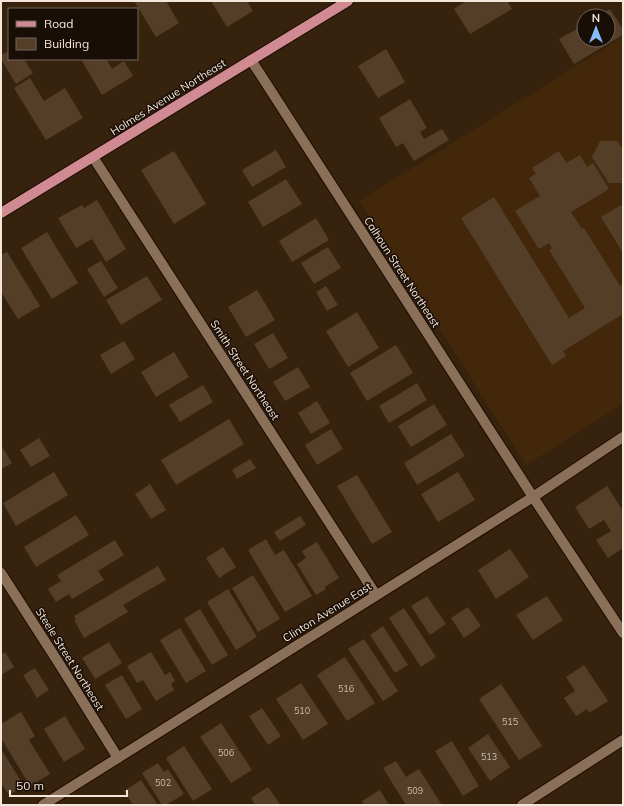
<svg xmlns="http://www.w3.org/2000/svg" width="624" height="806" viewBox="0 0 624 806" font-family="Mulish,sans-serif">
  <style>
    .built { fill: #42270b }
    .building { fill: #553e28 }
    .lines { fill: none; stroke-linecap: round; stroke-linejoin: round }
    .minor-casing { stroke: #1e0a00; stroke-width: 12 }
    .major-casing { stroke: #1e0a00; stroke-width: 12 }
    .minor { stroke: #8a7059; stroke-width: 10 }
    .major { stroke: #d08a92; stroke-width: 10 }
    .labels { text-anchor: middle; stroke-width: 3; stroke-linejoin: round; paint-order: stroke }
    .number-label { font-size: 9px; fill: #ccbcad }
    .street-label { font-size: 11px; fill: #f4e6d9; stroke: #180e06 }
  </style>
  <rect width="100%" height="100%" fill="#37220d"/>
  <polygon class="built" points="623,37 623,404 526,465 359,201"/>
  <g class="building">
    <polygon points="134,1 166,1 179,23 156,37"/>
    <polygon points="211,1 247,1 253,11 227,27"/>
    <polygon points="466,1 507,1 512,9 470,34 454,9"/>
    <polygon points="610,9 623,29 623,35 574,64 559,39 584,25 584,40 608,40 608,16 598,16"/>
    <polygon points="386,49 405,82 378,98 358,66"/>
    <polygon points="9,51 9,59 24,59 33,73 16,84 1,59 1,55"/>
    <polygon points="86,59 106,59 112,69 124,61 133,76 102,95 82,61"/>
    <polygon points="30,78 44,101 65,88 83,118 46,140 14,88"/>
    <polygon points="410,99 427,128 420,132 424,139 442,129 449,140 414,161 403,143 396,147 379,118"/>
    <polygon points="600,141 617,141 623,150 623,183 609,183 592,157"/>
    <polygon points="276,150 286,167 252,187 242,170"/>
    <polygon points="174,151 206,204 174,224 141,170"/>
    <polygon points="559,151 566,163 580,155 587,167 593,163 609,189 571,212 582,229 584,228 620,286 623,285 623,314 563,351 566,356 552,365 461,218 494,197 569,318 585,308 549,250 552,248 549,243 539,249 515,211 540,196 529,178 536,174 532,168"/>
    <polygon points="286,179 302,204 263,227 248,202"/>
    <polygon points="97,200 126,249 106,262 92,239 76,248 58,218 82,205 84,208"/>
    <polygon points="623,204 623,253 601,217"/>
    <polygon points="316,218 329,240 292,262 279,241"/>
    <polygon points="47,232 78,283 52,299 21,248"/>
    <polygon points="328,247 341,268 314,284 301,263"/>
    <polygon points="7,252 40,306 18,319 1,292 1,255"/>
    <polygon points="101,261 118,288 104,297 87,269"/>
    <polygon points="147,276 162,300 121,325 106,300"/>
    <polygon points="326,286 338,305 327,311 316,292"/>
    <polygon points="257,290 275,320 246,337 228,307"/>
    <polygon points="357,312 379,348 348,367 326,331"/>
    <polygon points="273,333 288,358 269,369 254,344"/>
    <polygon points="124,341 135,359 111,374 100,355"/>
    <polygon points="396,345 413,373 367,401 350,373"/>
    <polygon points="174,352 189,377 156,397 141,372"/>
    <polygon points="298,367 310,387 285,401 273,382"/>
    <polygon points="417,383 427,400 389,423 379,406"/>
    <polygon points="203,385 213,402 180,422 169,405"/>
    <polygon points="317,401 330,423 311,434 298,413"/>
    <polygon points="434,404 447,425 411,447 398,426"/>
    <polygon points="229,419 244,444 176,485 161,460"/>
    <polygon points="331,429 343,449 317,465 305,445"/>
    <polygon points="451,434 465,456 417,485 404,463"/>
    <polygon points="39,438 50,456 31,467 20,450"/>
    <polygon points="1,445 12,463 1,469"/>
    <polygon points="250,459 256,468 237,479 232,470"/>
    <polygon points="54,472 68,495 16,526 3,503"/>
    <polygon points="458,472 475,500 438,522 421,494"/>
    <polygon points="357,475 392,532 372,544 337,486"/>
    <polygon points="150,484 166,510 151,519 135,494"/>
    <polygon points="607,486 623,511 623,548 608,558 596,540 611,531 604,520 589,529 575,507"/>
    <polygon points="76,515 89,535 36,567 24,547"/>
    <polygon points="300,516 306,525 280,541 274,532"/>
    <polygon points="266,539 275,555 284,550 312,596 285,612 248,550"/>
    <polygon points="115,540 124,555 98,571 104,580 72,599 69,594 56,602 48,589 61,581 57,575"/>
    <polygon points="317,542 339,578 325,587 326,589 316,595 297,564 306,558 302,551"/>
    <polygon points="223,547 236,567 219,578 206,558"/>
    <polygon points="510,549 529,577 496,599 478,570"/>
    <polygon points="158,566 166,580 123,605 128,612 84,638 74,620 76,619 74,616"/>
    <polygon points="253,575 280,619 258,632 232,588"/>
    <polygon points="228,589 257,637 236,650 207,602"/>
    <polygon points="427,596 446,624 430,635 411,606"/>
    <polygon points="547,596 563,620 533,640 516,615"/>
    <polygon points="468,607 481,626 464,638 451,618"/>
    <polygon points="404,608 436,657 421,667 389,618"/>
    <polygon points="200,609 228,655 212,665 184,619"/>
    <polygon points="383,626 408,665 395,673 370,635"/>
    <polygon points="180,628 206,671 186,683 160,640"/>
    <polygon points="364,639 398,691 383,701 348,649"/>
    <polygon points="109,642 122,663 95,679 82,658"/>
    <polygon points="5,652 14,667 1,675 1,655"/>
    <polygon points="151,652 165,675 170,672 175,681 171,684 174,690 156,701 143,680 137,683 127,666"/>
    <polygon points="345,657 375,703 347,721 317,675"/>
    <polygon points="584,665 608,701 589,713 587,709 576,716 564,698 575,691 566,677"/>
    <polygon points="35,668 49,690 37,698 23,675"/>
    <polygon points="122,675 142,709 126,719 105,685"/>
    <polygon points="301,683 328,724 303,740 276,699"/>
    <polygon points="501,684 542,746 519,760 479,699"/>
    <polygon points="262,708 281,736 268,745 249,716"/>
    <polygon points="21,712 35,736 29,740 50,774 30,786 1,738 1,724"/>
    <polygon points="65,716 85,749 64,762 44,729"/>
    <polygon points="221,723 252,770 231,783 200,737"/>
    <polygon points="488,734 510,767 490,781 468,748"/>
    <polygon points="452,741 479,786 463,796 435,751"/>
    <polygon points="184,746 212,789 193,801 166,758"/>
    <polygon points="1,749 24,786 9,795 1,783"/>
    <polygon points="396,761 406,777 419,769 442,805 406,805 383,768"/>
    <polygon points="158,763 164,772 168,769 184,794 166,805 162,805 142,773"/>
    <polygon points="141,780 158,805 133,805 124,791"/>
    <polygon points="268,787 280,804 255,805 251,798"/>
    <polygon points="380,790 389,805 364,805 362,801"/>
  </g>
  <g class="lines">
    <g class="minor-casing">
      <g id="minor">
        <polyline points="251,60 533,497 623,633"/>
        <polyline points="93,157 376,595"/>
        <polyline points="1,573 60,665 118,758"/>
        <polyline points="43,805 533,497 623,437"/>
        <polyline points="522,805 623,740"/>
      </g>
    </g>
    <g class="major-casing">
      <polyline id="major" points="1,213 348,1"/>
    </g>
    <use href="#minor" class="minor"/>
    <use href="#major" class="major"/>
  </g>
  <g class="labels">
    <g class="number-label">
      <text x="346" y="692">516</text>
      <text x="302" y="714">510</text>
      <text x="510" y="725">515</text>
      <text x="226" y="756">506</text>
      <text x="489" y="760">513</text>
      <text x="163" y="786">502</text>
      <text x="415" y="794">509</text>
    </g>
    <g class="street-label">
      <text transform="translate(168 97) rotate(-32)" y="4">Holmes Avenue Northeast</text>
      <text transform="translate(402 272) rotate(57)" y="4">Calhoun Street Northeast</text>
      <text transform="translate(245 370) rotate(57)" y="4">Smith Street Northeast</text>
      <text transform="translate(327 612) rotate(-32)" y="4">Clinton Avenue East</text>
      <text transform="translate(70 659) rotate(58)" y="4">Steele Street Northeast</text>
    </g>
  </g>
  <rect width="624" height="806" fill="none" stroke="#f4e6d9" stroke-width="4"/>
  <rect x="8" y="8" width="130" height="52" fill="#180e06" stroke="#70645a"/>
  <rect x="16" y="21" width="20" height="6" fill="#d08a92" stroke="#70645a"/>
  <text x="44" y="28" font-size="12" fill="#f4e6d9">Road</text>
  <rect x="16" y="38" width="20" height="12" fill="#553e28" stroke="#70645a"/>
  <text x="44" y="48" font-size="12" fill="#f4e6d9">Building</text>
  <g transform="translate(596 28)"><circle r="19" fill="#180e06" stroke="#70645a"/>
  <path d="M0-3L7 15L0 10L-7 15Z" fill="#87bbfb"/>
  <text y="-6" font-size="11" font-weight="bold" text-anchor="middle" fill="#f4e6d9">N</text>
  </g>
  <path d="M10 790v6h117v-6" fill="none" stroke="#f4e6d9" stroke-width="2"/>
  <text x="16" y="790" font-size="12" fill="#f4e6d9" stroke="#180e06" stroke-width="3" paint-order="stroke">50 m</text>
</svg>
